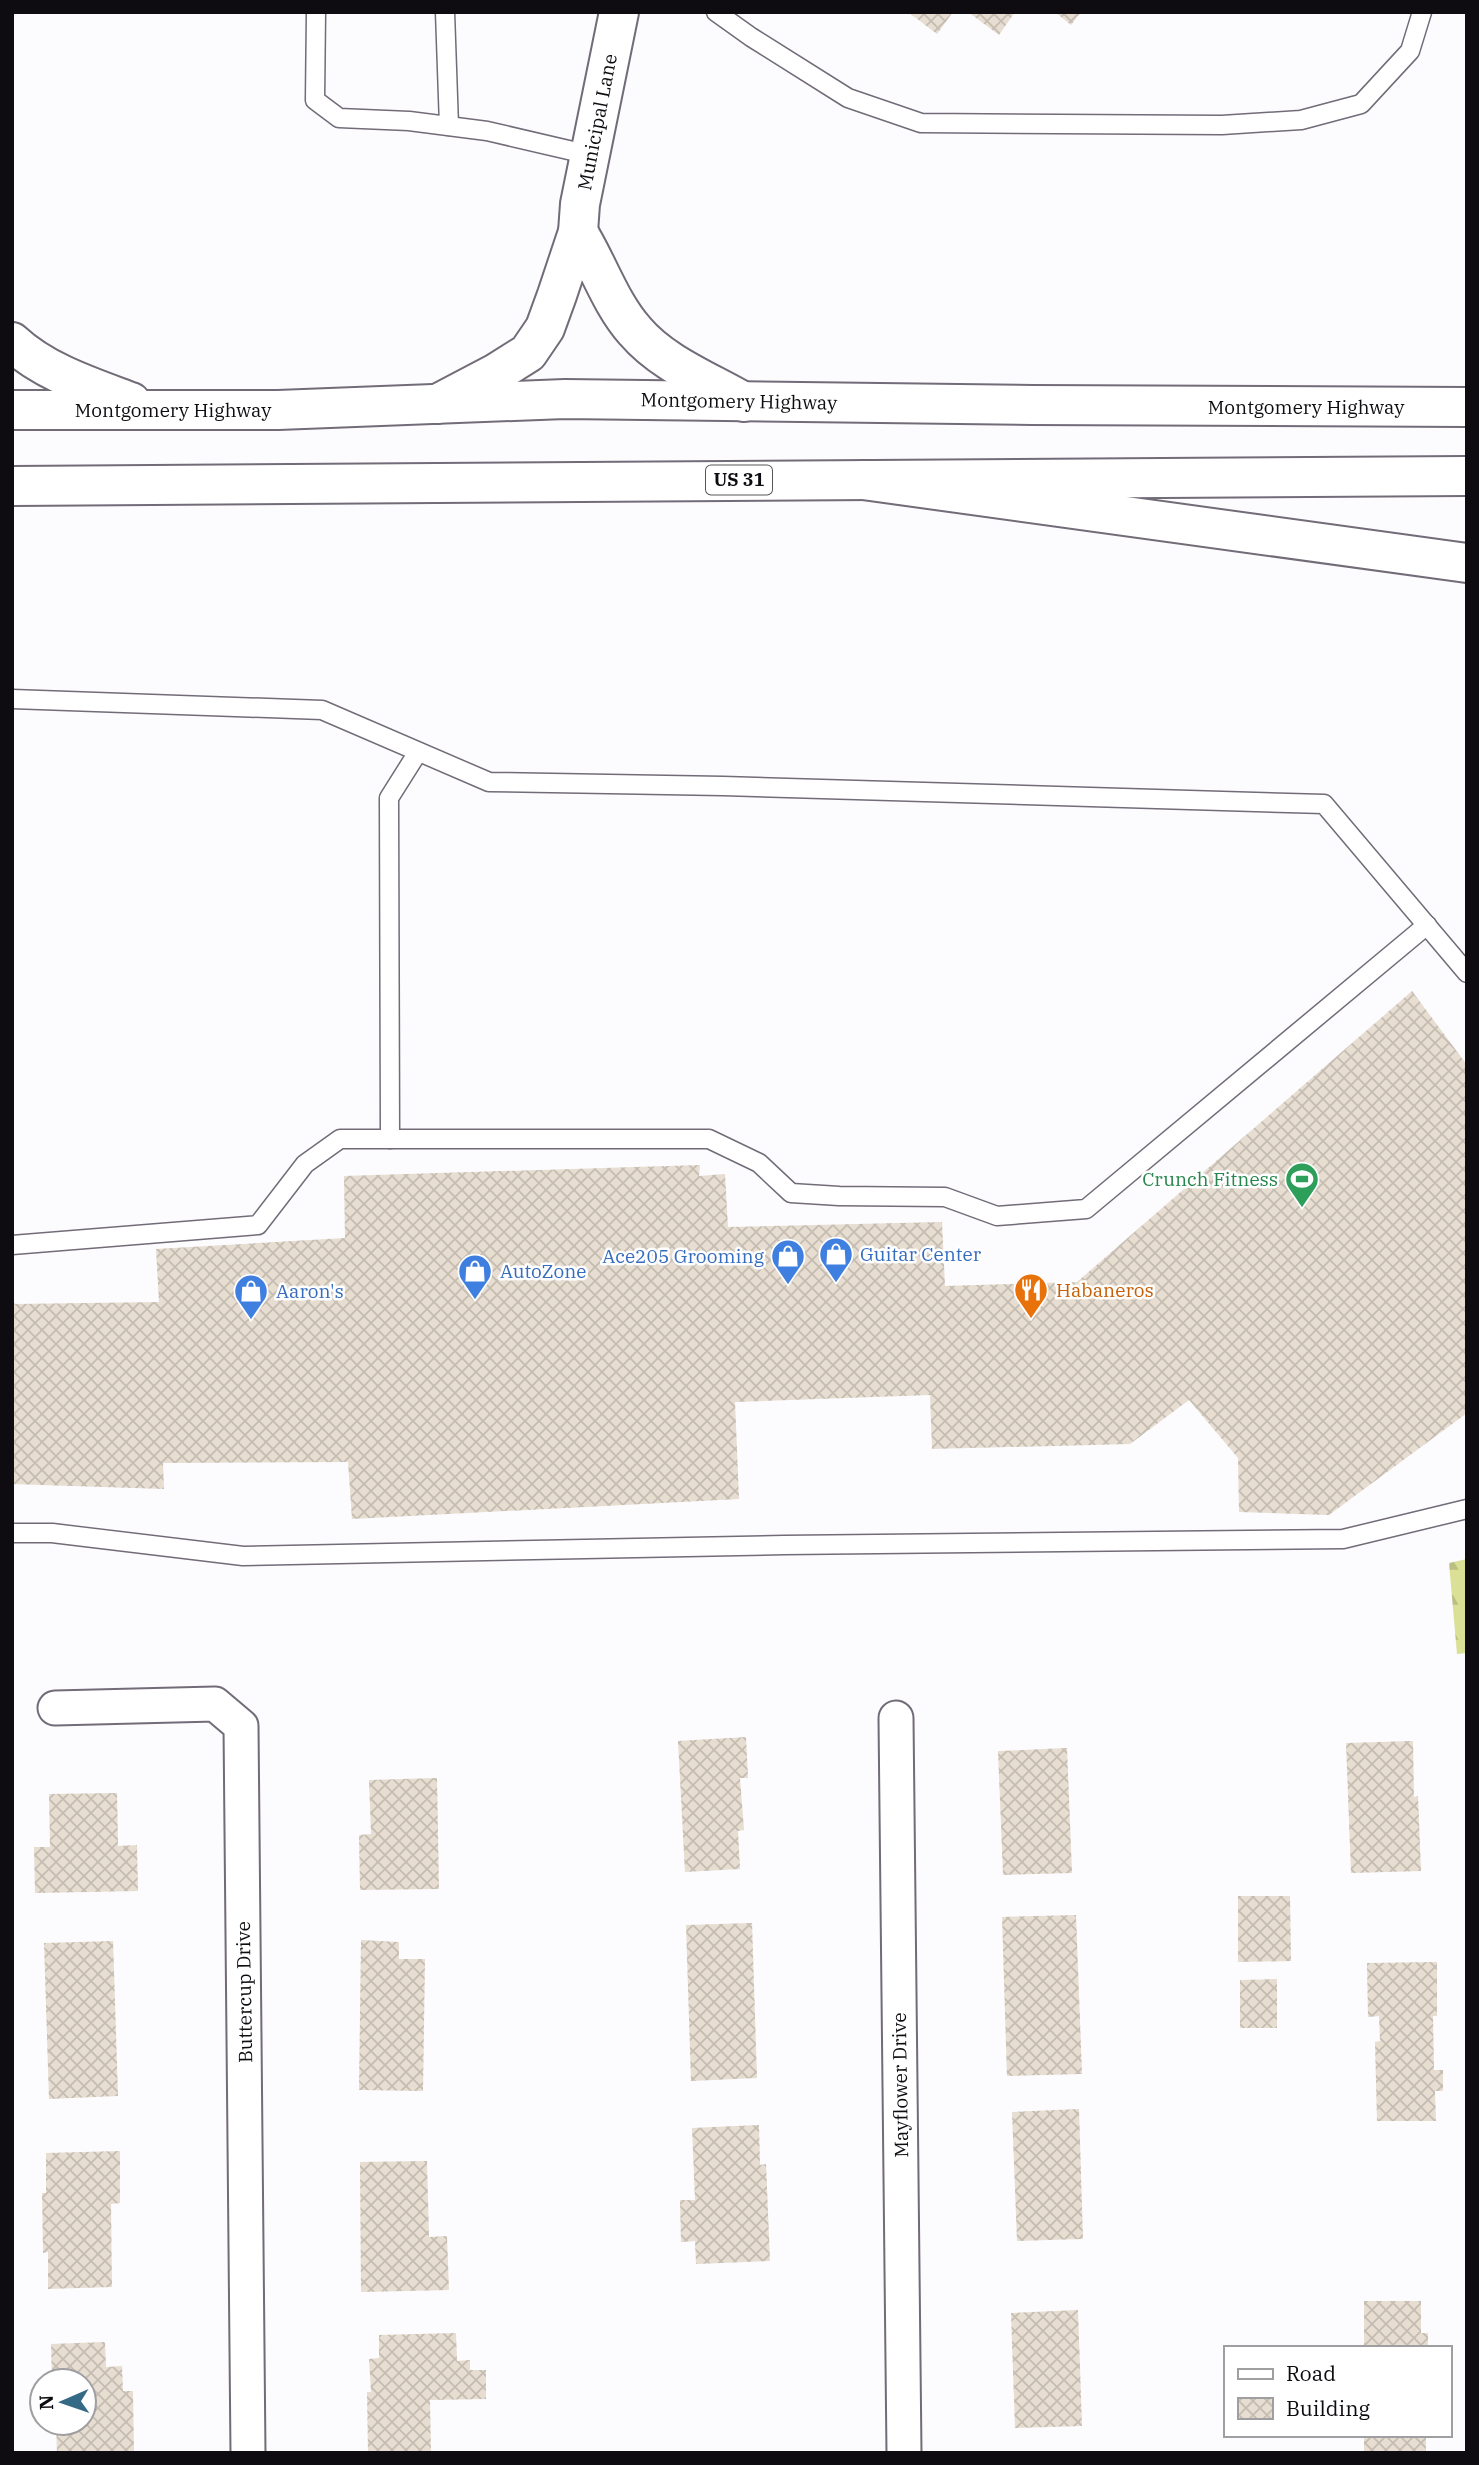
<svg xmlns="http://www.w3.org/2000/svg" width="1479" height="2465" viewBox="0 0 1479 2465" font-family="'IBM Plex Serif',serif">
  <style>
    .forest { fill: url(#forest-firs) }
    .building { fill: url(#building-cross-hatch) }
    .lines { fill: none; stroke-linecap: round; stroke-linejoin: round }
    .lane-casing { stroke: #726b78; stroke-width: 21 }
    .street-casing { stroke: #726b78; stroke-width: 37 }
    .secondary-casing { stroke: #726b78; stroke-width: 42 }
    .primary-casing { stroke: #726b78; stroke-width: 42 }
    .highway-casing { stroke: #726b78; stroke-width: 42 }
    .lane { stroke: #fff; stroke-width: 18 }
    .street { stroke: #fff; stroke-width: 33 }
    .secondary { stroke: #fff; stroke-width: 38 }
    .primary { stroke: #fff; stroke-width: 38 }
    .highway { stroke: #fff; stroke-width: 38 }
    .labels { text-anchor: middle; stroke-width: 5; stroke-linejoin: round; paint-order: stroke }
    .shield { fill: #fff; stroke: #575558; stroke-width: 2 }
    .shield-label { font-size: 18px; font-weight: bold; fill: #0f0c11 }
    .street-label { font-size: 19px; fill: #0f0c11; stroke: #fff }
    .leisure-label { font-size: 19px; fill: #27864d; stroke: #fff; text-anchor: end }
    .shop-label { font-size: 19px; fill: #366cbe; stroke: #fff; text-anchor: start }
    .food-label { font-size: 19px; fill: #c56008; stroke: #fff; text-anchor: start }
  </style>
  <defs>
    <pattern id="forest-firs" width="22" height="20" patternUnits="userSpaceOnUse" patternTransform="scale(1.75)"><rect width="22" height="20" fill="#dbe097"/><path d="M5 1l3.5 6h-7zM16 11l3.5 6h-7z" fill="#bbbf81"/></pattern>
    <pattern id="building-cross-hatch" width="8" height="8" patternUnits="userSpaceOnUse" patternTransform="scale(1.75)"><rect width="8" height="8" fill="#e7ddd0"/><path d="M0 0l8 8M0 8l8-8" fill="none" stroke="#c5bcb2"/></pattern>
  </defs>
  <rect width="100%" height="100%" fill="#fcfbfd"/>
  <polygon class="forest" points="1467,1559 1467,1653 1457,1654 1449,1563"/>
  <g class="building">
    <polygon points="908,12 953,12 937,34"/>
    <polygon points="968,12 1015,12 999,35"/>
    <polygon points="1055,12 1081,12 1071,25"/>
    <polygon points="1412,991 1467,1065 1467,1413 1329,1515 1239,1512 1238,1458 1189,1400 1130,1444 932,1449 930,1395 735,1402 739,1499 352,1519 348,1462 163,1463 164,1489 12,1484 12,1300 15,1304 159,1302 156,1249 345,1238 344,1176 700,1165 699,1176 725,1174 728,1227 942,1222 945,1286 1077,1282"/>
    <polygon points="746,1737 748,1778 740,1778 744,1830 738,1831 740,1869 685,1872 678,1741"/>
    <polygon points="1413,1741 1414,1797 1418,1796 1421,1871 1351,1873 1346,1743"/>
    <polygon points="1067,1748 1072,1873 1003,1875 998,1751"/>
    <polygon points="437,1778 439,1889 360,1890 359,1835 371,1834 369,1780"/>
    <polygon points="117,1793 118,1846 137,1845 138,1891 35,1893 34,1847 50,1847 49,1794"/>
    <polygon points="1238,1896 1290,1896 1291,1961 1238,1962"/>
    <polygon points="1076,1915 1082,2074 1007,2076 1002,1917"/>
    <polygon points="752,1923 757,2078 691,2081 686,1925"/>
    <polygon points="361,1940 399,1942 399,1959 425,1959 423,2091 359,2090"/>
    <polygon points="113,1941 118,2096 49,2099 44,1943"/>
    <polygon points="1437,1962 1437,2016 1433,2016 1434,2070 1443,2070 1443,2091 1435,2091 1436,2121 1377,2121 1375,2042 1380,2041 1379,2016 1368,2017 1367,1963"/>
    <polygon points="1277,1979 1277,2028 1240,2028 1240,1980"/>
    <polygon points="1079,2109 1083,2239 1017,2241 1012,2112"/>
    <polygon points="759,2125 760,2165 766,2164 770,2261 696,2264 695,2241 681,2242 680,2200 695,2200 692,2128"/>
    <polygon points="120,2151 120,2203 111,2204 112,2287 48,2289 48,2252 43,2253 42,2193 46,2193 46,2153"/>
    <polygon points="427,2161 429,2237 447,2236 449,2290 361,2292 360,2162"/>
    <polygon points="1364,2301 1421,2301 1421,2333 1428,2333 1428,2348 1364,2348"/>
    <polygon points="1078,2310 1082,2426 1015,2428 1011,2313"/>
    <polygon points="456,2333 457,2361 470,2360 470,2370 486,2370 486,2399 430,2400 431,2453 368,2453 367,2392 371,2392 369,2359 379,2358 379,2335"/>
    <polygon points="105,2342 106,2367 122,2366 123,2391 133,2391 134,2453 57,2453 56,2423 84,2423 84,2381 52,2381 51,2344"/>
    <rect x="1364" y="2435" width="62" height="18"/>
  </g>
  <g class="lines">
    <g class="lane-casing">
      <g id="lane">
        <polyline points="316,12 315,100 339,118 409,121 487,131 590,155"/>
        <polyline points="445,12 449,126"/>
        <polyline points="716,12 751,37 848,98 921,123 1222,125 1301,120 1361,104 1410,51 1422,12"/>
        <polyline points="12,699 322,710 489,782 723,786 1324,804 1467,973"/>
        <polyline points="390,1139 389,798 418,752"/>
        <polyline points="12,1245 258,1225 305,1164 340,1139 709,1139 759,1163 791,1193 839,1196 945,1197 997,1216 1086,1209 1427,925"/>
        <polyline points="12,1533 52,1533 243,1556 784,1545 1343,1539 1467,1509"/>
      </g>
    </g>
    <g class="street-casing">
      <g id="street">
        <polyline points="55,1708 215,1704 241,1726 248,2453"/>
        <polyline points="896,1718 904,2453"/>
      </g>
    </g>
    <g class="secondary-casing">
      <g id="secondary">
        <path d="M 578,232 C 598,264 610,303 635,331 C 663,364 708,381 744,402"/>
        <polyline points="437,404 496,373 528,353 545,328 557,295 578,232 580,204 619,12"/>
      </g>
    </g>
    <g class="primary-casing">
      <g id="primary">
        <path d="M 12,342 C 44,372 91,387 131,402"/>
        <polyline points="12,410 278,410 565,399 1033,405 1467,407"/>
        <polyline points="12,486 1467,476"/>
      </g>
    </g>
    <g class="highway-casing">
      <polyline id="highway" points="863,480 1467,563"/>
    </g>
    <use href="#lane" class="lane"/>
    <use href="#street" class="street"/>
    <use href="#secondary" class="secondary"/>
    <use href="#primary" class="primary"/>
    <use href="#highway" class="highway"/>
  </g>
  <defs>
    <g id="stadium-pin" transform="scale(1.75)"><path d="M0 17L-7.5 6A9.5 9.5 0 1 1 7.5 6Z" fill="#2e9e5b" stroke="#fff"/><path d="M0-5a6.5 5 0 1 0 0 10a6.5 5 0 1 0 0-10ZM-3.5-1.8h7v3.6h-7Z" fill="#fff"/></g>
    <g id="shop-pin" transform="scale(1.75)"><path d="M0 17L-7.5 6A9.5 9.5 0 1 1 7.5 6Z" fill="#3f7fe0" stroke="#fff"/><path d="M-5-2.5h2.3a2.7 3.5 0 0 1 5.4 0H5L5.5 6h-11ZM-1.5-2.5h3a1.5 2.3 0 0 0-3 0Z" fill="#fff"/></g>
    <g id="restaurant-pin" transform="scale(1.75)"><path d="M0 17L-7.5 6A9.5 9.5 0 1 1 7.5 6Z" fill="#e8710a" stroke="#fff"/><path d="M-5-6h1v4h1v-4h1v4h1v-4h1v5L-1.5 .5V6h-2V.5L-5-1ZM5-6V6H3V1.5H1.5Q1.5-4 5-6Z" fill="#fff"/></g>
  </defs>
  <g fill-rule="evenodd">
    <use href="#stadium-pin" x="1302" y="1179"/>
    <use href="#shop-pin" x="836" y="1254"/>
    <use href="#shop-pin" x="788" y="1256"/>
    <use href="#shop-pin" x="475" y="1271"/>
    <use href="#restaurant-pin" x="1031" y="1290"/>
    <use href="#shop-pin" x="251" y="1291"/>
  </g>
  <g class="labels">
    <rect class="shield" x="706" y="465.5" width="66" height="29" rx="5"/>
    <g class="shield-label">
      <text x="739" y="486">US 31</text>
    </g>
    <g class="street-label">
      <text transform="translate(597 122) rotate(-79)" y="7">Municipal Lane</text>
      <text transform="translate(739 401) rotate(1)" y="7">Montgomery Highway</text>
      <text x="1306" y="414">Montgomery Highway</text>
      <text x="173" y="417">Montgomery Highway</text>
      <text transform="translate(244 1992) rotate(-91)" y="7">Buttercup Drive</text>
      <text transform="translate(900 2085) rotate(-91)" y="7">Mayflower Drive</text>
    </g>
    <g class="leisure-label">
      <text x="1278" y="1186">Crunch Fitness</text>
    </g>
    <g class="shop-label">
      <text x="860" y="1261">Guitar Center</text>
      <text x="764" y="1263" text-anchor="end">Ace205 Grooming</text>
      <text x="500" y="1278">AutoZone</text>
      <text x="276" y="1298">Aaron's</text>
    </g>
    <g class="food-label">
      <text x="1056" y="1297">Habaneros</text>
    </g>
  </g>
  <rect width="1479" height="2465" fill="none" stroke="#0f0c11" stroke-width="28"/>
  <rect x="1224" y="2346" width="228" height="91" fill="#ffffff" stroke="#9f9ea0" stroke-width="2"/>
  <rect x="1238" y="2369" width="35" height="10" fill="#ffffff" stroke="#9f9ea0" stroke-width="2"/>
  <text x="1286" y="2381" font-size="21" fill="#0f0c11">Road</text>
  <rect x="1238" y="2398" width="35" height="21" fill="url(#building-cross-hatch)" stroke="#9f9ea0" stroke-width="2"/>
  <text x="1286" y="2416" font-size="21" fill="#0f0c11">Building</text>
  <g transform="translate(63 2402) rotate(268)"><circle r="33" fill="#ffffff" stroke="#9f9ea0" stroke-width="2"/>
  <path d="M0-5L12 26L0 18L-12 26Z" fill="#356a86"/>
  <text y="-10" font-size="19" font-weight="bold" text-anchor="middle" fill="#0f0c11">N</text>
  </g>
</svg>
